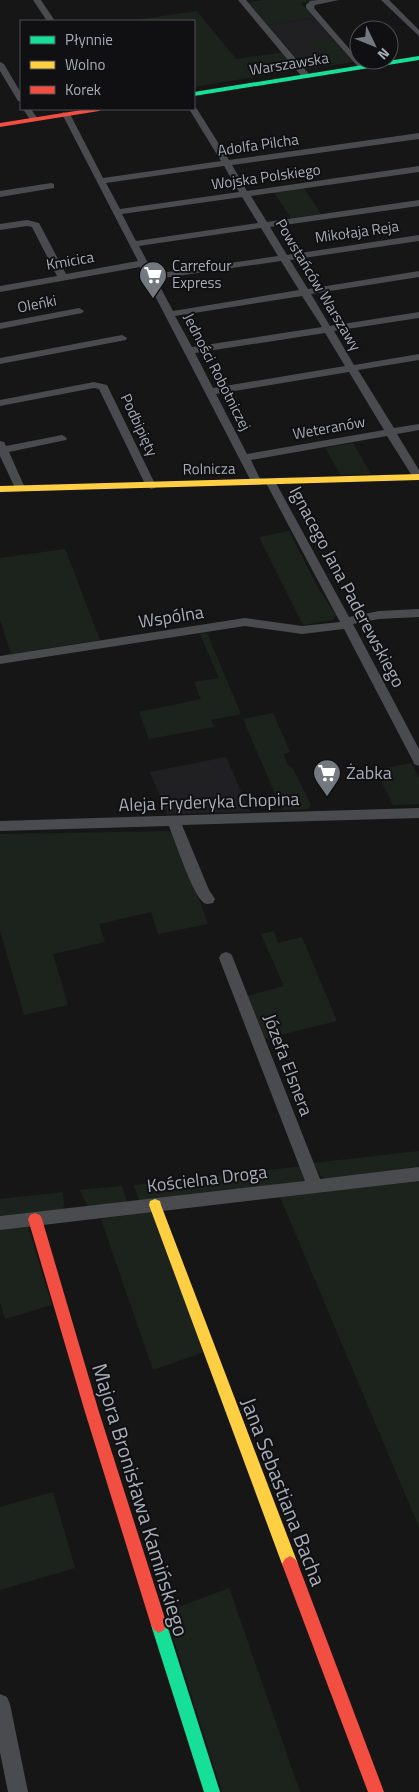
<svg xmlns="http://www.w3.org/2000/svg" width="419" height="1792" viewBox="0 0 419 1792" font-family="'Titillium Web',sans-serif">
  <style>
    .built { fill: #202022 }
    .green { fill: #1c231d }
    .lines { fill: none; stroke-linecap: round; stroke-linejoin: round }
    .street { fill: #4a4b4f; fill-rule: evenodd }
    .fast { fill: #16e098; fill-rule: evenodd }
    .slow { fill: #ffcf43; fill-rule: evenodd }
    .jam { fill: #f24e42; fill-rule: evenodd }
    .labels { text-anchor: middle; stroke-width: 4; stroke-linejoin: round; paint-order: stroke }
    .far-street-label { font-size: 15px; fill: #a7acb7; stroke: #101012 }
    .far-poi-label { font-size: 15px; fill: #a7acb7; stroke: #101012; text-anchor: start }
    .street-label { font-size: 18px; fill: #a7acb7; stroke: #101012 }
    .poi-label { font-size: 18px; fill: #a7acb7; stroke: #101012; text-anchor: start }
    .near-street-label { font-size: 21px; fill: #a7acb7; stroke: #101012 }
  </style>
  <rect width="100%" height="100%" fill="#161616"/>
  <g class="built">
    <polygon points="314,18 353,62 306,69 268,25"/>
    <polygon points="226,757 250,812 167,814 150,772"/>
  </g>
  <g class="green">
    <polygon points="264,0 317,0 301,3 314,18 268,25 248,2"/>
    <polygon points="197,11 236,59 284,52 297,70 194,87 194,21 128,21"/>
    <polygon points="332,38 353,62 332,65 310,41"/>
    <polygon points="303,187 321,214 291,218 273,191"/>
    <polygon points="353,443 371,474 341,475 325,448"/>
    <polygon points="289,531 318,588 336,615 333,620 303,625 259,537"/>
    <polygon points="65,549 100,640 11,654 0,620 0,558"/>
    <polygon points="207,633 241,714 211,720 214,727 149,739 139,712 201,699 194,682 219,678 200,634"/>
    <polygon points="273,713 290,752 284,754 287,764 293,769 311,805 308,809 282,810 243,719"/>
    <polygon points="411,763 419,778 419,804 393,805 376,770"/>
    <polygon points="173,831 208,924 158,934 151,912 99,924 105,942 53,954 68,1005 24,1015 0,930 0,834"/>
    <polygon points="274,931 278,943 302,937 337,1021 264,1039 247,996 284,986 261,934"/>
    <polygon points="419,1151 419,1168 327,1179 321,1176 313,1163"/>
    <polygon points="303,1166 304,1180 300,1183 139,1201 134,1185"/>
    <polygon points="419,1180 419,1527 280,1197"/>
    <polygon points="122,1186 127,1202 89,1206 84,1200 80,1190"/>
    <polygon points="63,1192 64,1204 63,1209 0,1216 0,1199"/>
    <polygon points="154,1212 204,1352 153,1370 101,1219"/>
    <polygon points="28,1227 52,1305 5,1319 0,1302 0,1228"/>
    <polygon points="53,1492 75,1568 0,1590 0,1507"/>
    <polygon points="229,1588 232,1596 300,1792 222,1792 165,1612"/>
  </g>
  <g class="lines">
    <g class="street">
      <polygon points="33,0 41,0 55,21 47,21"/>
      <polygon points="238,0 246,0 309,74 309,78 303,78"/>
      <polygon points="318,0 339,0 315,5 314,8 359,60 366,65 366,69 360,69 306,8 306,5 310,1"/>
      <polygon points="381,0 389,0 419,30 419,36"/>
      <polygon points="0,62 4,64 21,93 21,101 18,101 0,71"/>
      <path d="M 194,107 L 197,109 L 229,160 L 419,133 L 419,139 L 232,165 L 247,191 L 419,166 L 419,172 L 251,196 L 267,222 L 419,200 L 419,206 L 270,227 L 287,255 L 419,235 L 419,241 L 290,260 L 308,289 L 419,271 L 419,277 L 311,294 L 330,326 L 419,312 L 419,318 L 334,331 L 354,365 L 419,354 L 419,360 L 358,370 L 394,428 L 419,424 L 419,430 L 397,434 L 419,470 L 419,480 L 414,479 L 387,436 L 251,460 L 262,483 L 261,485 L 253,485 L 140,267 L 0,292 L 0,286 L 57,276 L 32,227 L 27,226 L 0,230 L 0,224 L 27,220 L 39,223 L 66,274 L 138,261 L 62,114 L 63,112 L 70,114 L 103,178 L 221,161 L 189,109 L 194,109 ZM 224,166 L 239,192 L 120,209 L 106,183 ZM 242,197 L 258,223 L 136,241 L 122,214 ZM 261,228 L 278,256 L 154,274 L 139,246 ZM 281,261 L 299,290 L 173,311 L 156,279 ZM 302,296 L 322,327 L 192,347 L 175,316 ZM 325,333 L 345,366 L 213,388 L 195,353 ZM 349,372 L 384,430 L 247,454 L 216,394 Z"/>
      <polygon points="23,109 31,109 38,119 37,121 31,121"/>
      <polygon points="51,183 54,184 54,188 0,197 0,191"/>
      <polygon points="79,308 84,311 82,313 0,329 0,323"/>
      <polygon points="122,335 127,338 126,340 0,364 0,358"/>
      <polygon points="94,382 107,385 108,387 156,486 155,488 151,489 146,486 99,389 94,388 0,406 0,400"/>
      <polygon points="62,435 67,438 66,440 9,452 25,488 24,490 16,490 0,456 0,441 4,442 6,446"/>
      <polygon points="271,480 276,483 349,617 379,611 419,609 419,617 379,619 353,624 419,749 419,766 414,764 413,761 344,629 302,634 245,626 0,664 0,656 245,618 302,626 340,622 266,483"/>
      <path d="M 419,808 L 419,818 L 182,825 L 209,890 L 215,899 L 213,903 C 209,904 205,905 202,901 C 192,892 175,841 169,826 L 0,831 L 0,821 Z"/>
      <polygon points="226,952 231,954 233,958 320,1179 419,1167 419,1181 0,1230 0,1216 305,1181 219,958 221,954"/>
      <polygon points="0,1694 7,1697 10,1704 28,1792 8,1792 0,1752"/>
    </g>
    <g class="fast">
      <polygon points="419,56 419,60 194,96 194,92"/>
      <polygon points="159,1617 164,1620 167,1625 220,1792 204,1792 151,1625 154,1620"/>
    </g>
    <g class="slow">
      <polygon points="419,474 419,480 0,492 0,486"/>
      <polygon points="155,1199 160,1201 161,1205 298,1564 295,1569 290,1572 285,1569 282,1564 149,1205 150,1201"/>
    </g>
    <g class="jam">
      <polygon points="88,109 102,109 99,111 0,127 0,123"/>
      <polygon points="35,1213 40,1215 42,1219 99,1412 167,1625 164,1630 159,1633 154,1630 151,1625 85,1412 28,1219 30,1215"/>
      <polygon points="290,1556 295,1559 298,1564 384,1792 368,1792 282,1564 285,1559"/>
    </g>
  </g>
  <defs>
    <g id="supermarket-pin" transform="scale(1.4375)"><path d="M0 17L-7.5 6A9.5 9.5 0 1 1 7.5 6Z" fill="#74787f" stroke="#101012"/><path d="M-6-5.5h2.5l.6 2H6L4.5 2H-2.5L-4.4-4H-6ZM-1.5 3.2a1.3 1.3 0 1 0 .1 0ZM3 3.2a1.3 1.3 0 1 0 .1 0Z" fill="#fff"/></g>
  </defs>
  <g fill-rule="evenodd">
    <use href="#supermarket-pin" x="153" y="275"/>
    <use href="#supermarket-pin" x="327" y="773"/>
  </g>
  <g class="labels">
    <g class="far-street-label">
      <text transform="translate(289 64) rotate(-9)" y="5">Warszawska</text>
      <text transform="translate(258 145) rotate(-8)" y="5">Adolfa Pilcha</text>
      <text transform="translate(266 177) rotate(-8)" y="5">Wojska Polskiego</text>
      <text transform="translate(357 232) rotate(-8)" y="5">Mikołaja Reja</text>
      <text transform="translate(70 261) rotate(-10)" y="5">Kmicica</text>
      <text transform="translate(318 285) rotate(59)" y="5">Powstańców Warszawy</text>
      <text transform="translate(37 304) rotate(-11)" y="5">Oleńki</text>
      <text transform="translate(217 372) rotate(63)" y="5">Jedności Robotniczej</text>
      <text transform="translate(139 425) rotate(65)" y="5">Podbipięty</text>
      <text transform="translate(329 428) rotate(-10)" y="5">Weteranów</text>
      <text transform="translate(209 469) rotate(-1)" y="5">Rolnicza</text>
    </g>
    <g class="far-poi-label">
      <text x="172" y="271">Carrefour<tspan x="172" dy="17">Express</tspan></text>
    </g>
    <g class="street-label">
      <text transform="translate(347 587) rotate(62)" y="6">Ignacego Jana Paderewskiego</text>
      <text transform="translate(171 617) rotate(-9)" y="6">Wspólna</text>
      <text transform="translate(209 802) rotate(-2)" y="6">Aleja Fryderyka Chopina</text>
      <text transform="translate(288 1065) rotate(69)" y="6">Józefa Elsnera</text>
      <text transform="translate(207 1179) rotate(-7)" y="6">Kościelna Droga</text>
    </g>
    <g class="poi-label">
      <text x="346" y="779">Żabka</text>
    </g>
    <g class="near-street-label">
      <text transform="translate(283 1492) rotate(69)" y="7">Jana Sebastiana Bacha</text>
      <text transform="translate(140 1500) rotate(73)" y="7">Majora Bronisława Kamińskiego</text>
    </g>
  </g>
  <rect x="20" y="20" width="175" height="90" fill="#101012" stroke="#4c4e54"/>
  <rect x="30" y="36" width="25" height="8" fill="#16e098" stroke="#4c4e54"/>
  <text x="65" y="45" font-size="15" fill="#a7acb7">Płynnie</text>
  <rect x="30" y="61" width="25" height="8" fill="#ffcf43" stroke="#4c4e54"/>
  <text x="65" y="70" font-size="15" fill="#a7acb7">Wolno</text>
  <rect x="30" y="86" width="25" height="8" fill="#f24e42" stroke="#4c4e54"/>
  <text x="65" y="95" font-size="15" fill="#a7acb7">Korek</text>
  <g transform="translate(374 45) rotate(133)"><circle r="24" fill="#101012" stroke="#4c4e54"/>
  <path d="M0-4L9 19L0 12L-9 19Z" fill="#74787f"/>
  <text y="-8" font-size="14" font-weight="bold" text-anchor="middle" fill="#a7acb7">N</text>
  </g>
</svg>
